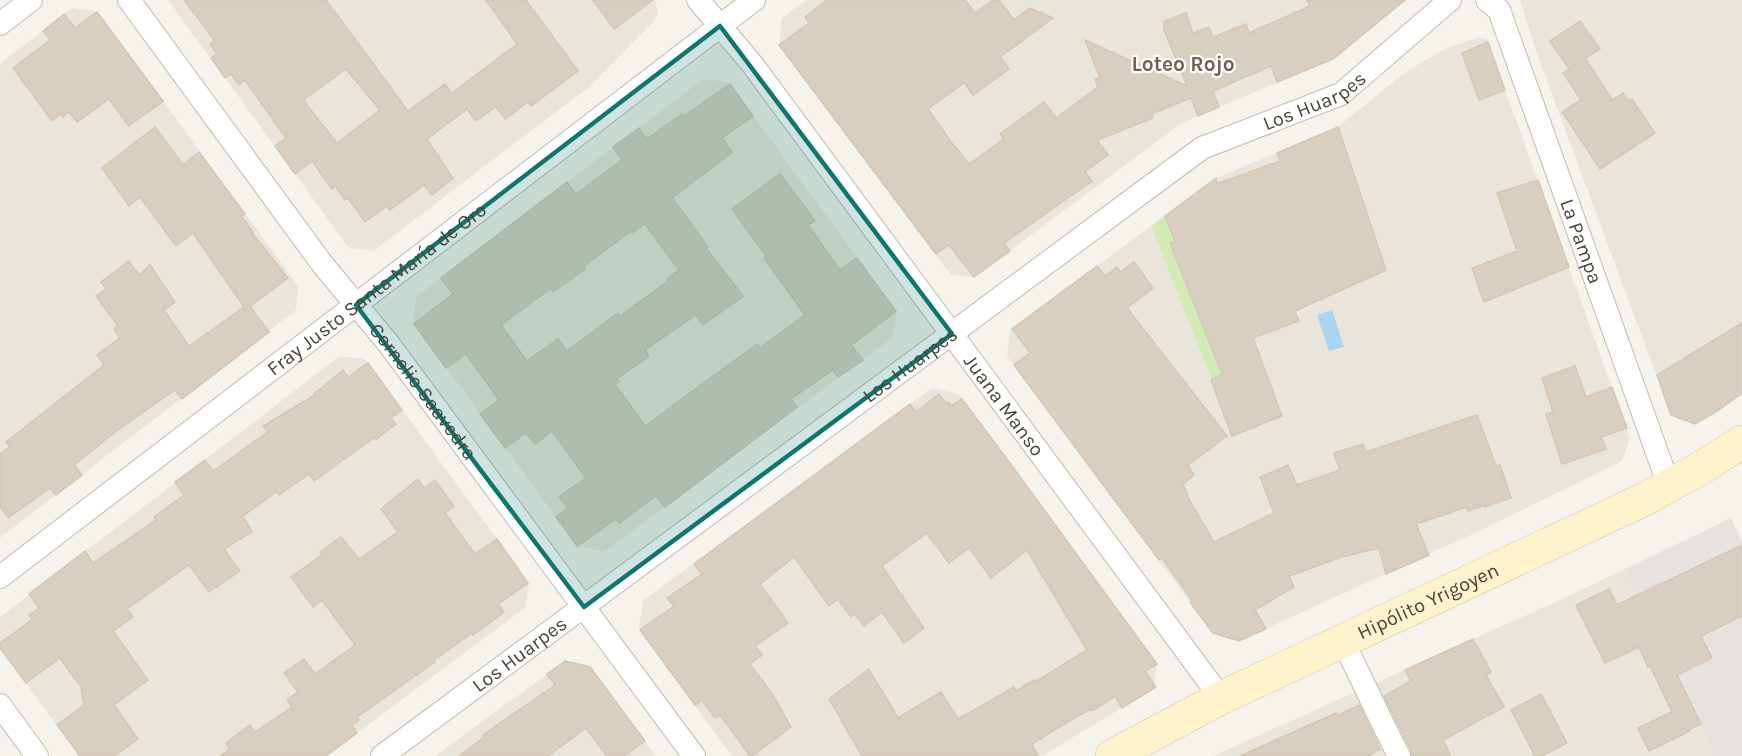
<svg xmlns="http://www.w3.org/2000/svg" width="1742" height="756" viewBox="0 0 1742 756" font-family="Karla,sans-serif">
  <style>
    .residential { fill: #eae5da }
    .industrial { fill: #e6e2dd }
    .green { fill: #d2eab5 }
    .water { fill: #a9d4f2 }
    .building { fill: #d8cfc1; stroke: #d3c7b4; stroke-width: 1.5; fill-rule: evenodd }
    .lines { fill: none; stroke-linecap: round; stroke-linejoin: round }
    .minor-casing { stroke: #c2bbae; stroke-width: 24 }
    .secondary-casing { stroke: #d6c79b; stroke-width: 34 }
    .minor { stroke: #fff; stroke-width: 22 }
    .secondary { stroke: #fff3cd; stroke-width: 33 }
    .marked { fill: #0f766e; fill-opacity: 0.2; stroke: #0f766e; stroke-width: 4.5; stroke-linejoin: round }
    .labels { text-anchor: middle; stroke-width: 4.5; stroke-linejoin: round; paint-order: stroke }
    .street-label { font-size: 20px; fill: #4b4439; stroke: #fff }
    .neighbourhood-label { font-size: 21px; font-weight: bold; fill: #6e6250; stroke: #fff }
  </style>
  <rect width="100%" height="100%" fill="#f6f3ec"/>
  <g class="residential">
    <polygon points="168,0 655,0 658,11 655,20 589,87 373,251 349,248"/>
    <polygon points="806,0 1405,0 1332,59 1182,123 974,277 951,275 779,45 782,18"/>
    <polygon points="1520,0 1742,0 1742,393 1717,411 1695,424 1671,415 1536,51"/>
    <polygon points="72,8 97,12 132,59 298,286 296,310 0,538 0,64"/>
    <polygon points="1478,38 1487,39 1630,438 1622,461 1475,533 1239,641 1213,633 1007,356 1010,330 1151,226 1233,435 1209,221 1225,214 1216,178 1338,127 1404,73 1446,48"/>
    <polygon points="703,79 728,82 730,84 897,312 893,337 604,552 577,546 413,322 416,297"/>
    <polygon points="340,356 365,359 497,539 529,584 525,608 326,756 80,756 0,648 0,617"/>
    <polygon points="932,388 959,394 1125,620 1157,664 1153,689 1042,756 732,756 639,629 643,601"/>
    <polygon points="1625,569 1714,750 1711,756 1213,756 1571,595"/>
    <polygon points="565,661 590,667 656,756 435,756"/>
  </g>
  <polygon class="industrial" points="1731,518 1742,541 1742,756 1711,756 1713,750 1625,569"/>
  <polygon class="green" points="1216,178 1225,214 1209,221 1282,416 1233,435 1151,226"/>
  <polygon class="water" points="1332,310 1344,347 1329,351 1317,315"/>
  <g class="building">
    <path d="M 184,0 L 326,0 L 408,111 L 445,84 L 452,93 L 517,44 L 486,0 L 526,0 L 578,71 L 531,106 L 528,102 L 505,119 L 496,107 L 476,121 L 467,109 L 427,139 L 453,178 L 432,195 L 424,185 L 390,210 L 387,206 L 365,222 L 348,198 L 345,200 L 335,186 L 332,189 L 312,161 L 295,174 L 275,146 L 286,138 L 245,80 L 239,85 L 231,74 L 225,78 L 211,58 L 217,54 L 210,44 L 215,41 ZM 346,69 L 380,110 L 337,143 L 303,100 Z"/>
    <polygon points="593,0 653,0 614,29"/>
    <polygon points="827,0 965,0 975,13 993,0 999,0 1014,20 1030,8 1053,18 1000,57 1009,69 973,95 964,83 928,109 954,146 955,146 969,164 1004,139 1000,134 1044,102 1056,118 1098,87 1095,79 1100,78 1085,40 1187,86 1164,30 1164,21 1186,13 1193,33 1209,27 1213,37 1246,24 1249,33 1310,6 1307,0 1405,0 1333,59 1277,82 1271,66 1213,91 1219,107 1198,116 1191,98 1152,114 1153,118 1097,140 1108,155 1085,172 1092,181 1004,243 1010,251 974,277 949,245 936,254 779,45 809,23 805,17"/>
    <polygon points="97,12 163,101 129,126 109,99 77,122 69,112 63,117 61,114 52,121 13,68 50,40 43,31 64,14 75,28"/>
    <polygon points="1580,21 1600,49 1585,58 1612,100 1623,93 1628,101 1632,99 1655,133 1600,169 1562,112 1581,100 1563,73 1579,62 1569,69 1550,41"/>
    <polygon points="1488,42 1505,90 1479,100 1462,53"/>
    <path d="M 730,84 L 753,116 L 722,138 L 732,152 L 672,198 L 708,247 L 706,248 L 743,296 L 703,325 L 696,315 L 645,350 L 649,356 L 617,379 L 619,381 L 615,384 L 645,426 L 757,344 L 760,348 L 805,315 L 764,258 L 766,256 L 732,209 L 780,174 L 815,221 L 808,225 L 840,270 L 857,258 L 896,311 L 851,345 L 863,360 L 838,377 L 833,370 L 791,399 L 797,407 L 665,507 L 656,496 L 619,523 L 616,519 L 577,546 L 556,517 L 568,508 L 559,497 L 586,478 L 552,431 L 535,444 L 526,433 L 505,448 L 480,414 L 499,400 L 466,354 L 446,368 L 414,324 L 453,294 L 441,278 L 567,182 L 576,194 L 622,160 L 613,147 L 639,128 L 647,139 L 682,114 L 684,116 ZM 645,224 L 679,270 L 667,279 L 668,281 L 620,316 L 618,313 L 567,351 L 558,339 L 527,361 L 501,325 L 551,288 L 553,292 L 585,269 L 584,266 L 631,231 L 632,233 Z"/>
    <polygon points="155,127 183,165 199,152 245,214 241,216 253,232 252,233 288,278 250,306 269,332 182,399 175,390 118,430 74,465 82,475 56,495 50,488 8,518 0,506 0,454 10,447 6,442 104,365 97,355 120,338 114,329 118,326 96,296 106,289 101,282 129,261 139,275 150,265 175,302 164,310 189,346 244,307 193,233 176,246 140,197 129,206 102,168"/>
    <polygon points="1338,127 1386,270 1295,311 1299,321 1253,338 1282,416 1232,436 1211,380 1222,374 1170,243 1175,241 1165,216 1216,178 1217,184 1280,161 1277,153"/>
    <polygon points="1538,180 1569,267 1484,302 1472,268 1517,251 1497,193"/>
    <polygon points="1134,262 1153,288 1127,308 1227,436 1188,465 1194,475 1183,484 1190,501 1214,542 1274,513 1260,477 1288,465 1297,485 1340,470 1334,453 1363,444 1366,452 1477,415 1496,466 1500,465 1511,498 1485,507 1485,505 1468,511 1467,507 1416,524 1429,555 1386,574 1379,548 1342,557 1289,576 1294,587 1255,610 1266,629 1239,641 1213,633 1190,602 1192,600 1162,558 1159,560 1014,365 1030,353 1012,329 1097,266 1105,276 1117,267 1121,272"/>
    <polygon points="1742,323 1742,393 1717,411 1695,424 1671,415 1657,375"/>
    <polygon points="368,363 402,410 391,418 396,424 376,439 375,437 314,481 309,474 279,495 276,492 243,516 252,532 224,549 240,571 209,592 189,565 127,609 133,617 113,631 148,680 114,705 138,739 114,756 80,756 57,725 84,705 81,687 60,658 26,683 0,648 0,643 32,620 29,615 39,608 29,594 85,551 93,563 156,520 154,517 184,495 175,482 205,460 213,471 268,432 263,426 315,395 314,394 343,370 348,377"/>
    <polygon points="1575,366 1586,397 1612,387 1627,428 1601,437 1606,449 1562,464 1546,414 1553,412 1542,378"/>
    <polygon points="939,394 946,403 948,402 951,406 962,399 1004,455 1157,664 1145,671 1156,687 1122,708 1115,696 1092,711 1091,709 1074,718 1032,744 1038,756 862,756 829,699 869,669 898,718 941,692 958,719 1014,687 1016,691 1034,680 1035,682 1087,650 1027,550 991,578 969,548 949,563 927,533 882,566 924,628 904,643 882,612 864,626 855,614 851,617 838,599 829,606 794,557 760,584 788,623 755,646 762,655 750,664 772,694 791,727 752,756 750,756 720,715 715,718 702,700 695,705 640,630 674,606 667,598 702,574 694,564 910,404 916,412"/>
    <polygon points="418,479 424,488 435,480 454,506 445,513 475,554 497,539 528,583 498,604 504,612 473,635 472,633 434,660 435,662 428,667 357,717 359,720 352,725 357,733 326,756 220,756 230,749 226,743 250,725 255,732 292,707 287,700 298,692 284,673 304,659 315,674 355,645 322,600 313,607 291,577 322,555 320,552 341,537 359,559 398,532 381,509"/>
    <polygon points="1742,545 1742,616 1701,636 1712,658 1677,675 1701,724 1690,729 1690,731 1649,751 1638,728 1672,712 1650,666 1648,667 1639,647 1605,663 1576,605 1609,589 1617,605"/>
    <polygon points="1473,639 1491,672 1486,675 1504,707 1443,740 1451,756 1412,756 1411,750 1384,696 1411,681 1405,670"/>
    <polygon points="565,661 590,667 645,741 624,756 607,756 586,728 548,756 459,756 484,737 483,735 555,685 547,674"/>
    <polygon points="1541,694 1567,743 1542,756 1535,756 1511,710"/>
    <polygon points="1359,705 1380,749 1368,756 1240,756 1336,713 1337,716"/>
  </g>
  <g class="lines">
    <g class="minor-casing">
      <g id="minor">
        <path id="s1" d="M 129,0 L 323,265 L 388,343 L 694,756"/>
        <path id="s2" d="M 698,0 L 752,64 L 1221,698"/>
        <path id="s3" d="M 1487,0 L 1499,10 L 1669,486"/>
        <polyline points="0,24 31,0"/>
        <path id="s4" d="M 0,577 L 754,0"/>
        <polyline points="1343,641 1381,720 1399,756"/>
        <polyline points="0,705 37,756"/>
        <path id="s5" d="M 382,756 L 1202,148 L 1341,94 L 1450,0"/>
      </g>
    </g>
    <g class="secondary-casing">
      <g id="secondary">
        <path id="s6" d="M 1112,756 L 1221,698 L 1645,499 L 1701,468 L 1742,442"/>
      </g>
    </g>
    <use href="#minor" class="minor"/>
    <use href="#secondary" class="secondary"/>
  </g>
  <path class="marked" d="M 720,26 L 952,334 L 584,607 L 356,305 Z"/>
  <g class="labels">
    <g class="street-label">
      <text dy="7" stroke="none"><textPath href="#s5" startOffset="1143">Los Huarpes</textPath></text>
      <text dy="7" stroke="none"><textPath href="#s3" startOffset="261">La Pampa</textPath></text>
      <text dy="7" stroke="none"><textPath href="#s4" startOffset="474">Fray Justo Santa María de Oro</textPath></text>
      <text dy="7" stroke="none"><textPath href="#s5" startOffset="657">Los Huarpes</textPath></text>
      <text dy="7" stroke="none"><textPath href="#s1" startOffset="490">Cornelio Saavedra</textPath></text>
      <text dy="7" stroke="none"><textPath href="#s2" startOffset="508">Juana Manso</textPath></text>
      <text dy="7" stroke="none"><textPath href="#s6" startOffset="352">Hipólito Yrigoyen</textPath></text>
      <text dy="7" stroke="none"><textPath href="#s5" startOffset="171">Los Huarpes</textPath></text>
    </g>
    <g class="neighbourhood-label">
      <text x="1183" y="71">Loteo Rojo</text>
    </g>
  </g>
</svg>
